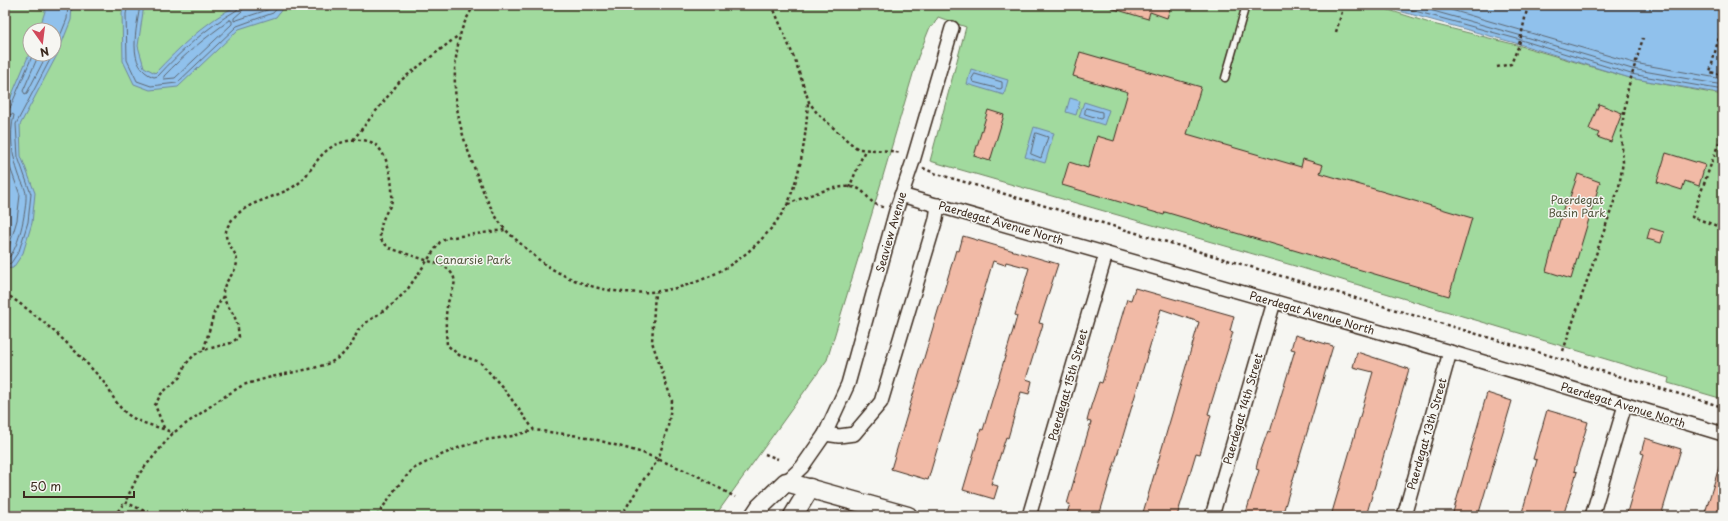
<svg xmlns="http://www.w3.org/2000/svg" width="1728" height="521" viewBox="0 0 1728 521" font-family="'Playpen Sans',sans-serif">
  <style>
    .green { fill: #a1da9e; stroke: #6e825e; fill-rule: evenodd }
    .water { fill: #90c1ec; stroke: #6e859a }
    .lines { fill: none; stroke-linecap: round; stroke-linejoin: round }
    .shore { stroke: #5d6670; stroke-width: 1 }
    .building { fill: #f1baa6; stroke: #3b2a1e }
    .lane-casing { stroke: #3b2a1e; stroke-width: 9 }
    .street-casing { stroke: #3b2a1e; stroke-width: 16 }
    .secondary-casing { stroke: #3b2a1e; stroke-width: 21 }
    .path { stroke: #3b2a1e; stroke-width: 2.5; stroke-dasharray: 3 3; stroke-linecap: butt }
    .lane { stroke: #f6f6f2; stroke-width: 6 }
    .street { stroke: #f6f6f2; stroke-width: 13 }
    .secondary { stroke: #f6f6f2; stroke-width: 18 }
    .labels { text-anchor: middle; stroke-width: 3; stroke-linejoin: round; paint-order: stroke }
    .park-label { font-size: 11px; fill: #54563e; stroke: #f6f6f2 }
    .street-label { font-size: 11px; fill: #3b2a1e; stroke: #f6f6f2 }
  </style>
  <rect width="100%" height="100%" fill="#f6f6f2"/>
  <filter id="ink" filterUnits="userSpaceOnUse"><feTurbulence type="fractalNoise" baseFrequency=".025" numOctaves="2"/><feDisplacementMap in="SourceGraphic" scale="8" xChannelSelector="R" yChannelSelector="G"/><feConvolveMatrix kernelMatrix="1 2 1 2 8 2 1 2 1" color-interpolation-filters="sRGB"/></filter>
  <g filter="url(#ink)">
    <path class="green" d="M 5,5 L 1373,5 L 1433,24 L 1521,46 L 1630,78 L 1723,95 L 1723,399 L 1668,383 L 1669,378 L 1302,268 L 930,161 L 966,27 L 938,17 L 933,26 L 930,27 L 918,57 L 873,210 L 827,360 L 715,516 L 5,516 ZM 30,30 L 54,30 L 54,54 L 30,54 Z"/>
    <g class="water">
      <polygon points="47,5 72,5 71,20 57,55 20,125 21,156 35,193 32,223 23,253 13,268 5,269 5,111 30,52 30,54 54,54 54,30 39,30"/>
      <path d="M 125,5 L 144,5 L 138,46 L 144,67 L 155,73 C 179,48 206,21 238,5 L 285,5 L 276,17 L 239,29 L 178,87 L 150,90 L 134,84 L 123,61 L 122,13 Z"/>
      <polygon points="1377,5 1723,5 1723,94 1630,78 1519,44"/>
      <polygon points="971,69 1008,80 1004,95 967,84"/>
      <polygon points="1070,98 1080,101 1076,115 1066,112"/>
      <polygon points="1084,102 1109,110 1104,125 1079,117"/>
      <polygon points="1034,127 1054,133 1045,163 1025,157"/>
    </g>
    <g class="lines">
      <g class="shore">
        <polyline points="128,5 126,14 127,60 137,81 151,86 177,83 237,26 273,13 280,5"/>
        <path d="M 140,5 C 137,28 125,67 154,77 L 158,76 C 181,51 207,27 237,10 L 239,5"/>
        <polyline points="244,5 242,11 234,18 234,21 270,9 274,5"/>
        <polyline points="1393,5 1521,40 1631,74 1723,90"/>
        <polyline points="1412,5 1522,36 1632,69 1723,85"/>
        <polyline points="1434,5 1634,63 1723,79"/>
        <path d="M 230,20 L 232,21 L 232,24 L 175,78 L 164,79 L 164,76 C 184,55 206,37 230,20 Z"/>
        <polyline points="54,51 67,19 68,5"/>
        <polyline points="39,54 23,91 25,94 27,93 47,54"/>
        <polygon points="975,74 1002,82 1002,88 1000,89 973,82 972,79"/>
        <polygon points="1086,108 1102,112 1102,118 1100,119 1085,114"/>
        <polyline points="5,111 10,108 33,54"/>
        <path d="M 5,116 L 12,114 L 14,115 C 9,136 12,155 19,175 C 21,181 26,189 26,195 C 27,207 18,257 5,260"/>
        <polyline points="5,123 7,159 20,195 17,220 9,247 5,253"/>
        <polygon points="1036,133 1048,137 1041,158 1031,154"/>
        <polyline points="5,265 11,263 19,251 28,222 31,194 18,157 16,124 53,54"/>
      </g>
    </g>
    <g class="building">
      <polygon points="1111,5 1171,5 1167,18 1150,12 1148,19 1111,8"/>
      <polygon points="1080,52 1201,87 1187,134 1301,167 1303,159 1323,165 1320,173 1472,218 1449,296 1165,212 1164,215 1062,185 1069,162 1088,168 1097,136 1114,141 1128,92 1073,76"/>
      <polygon points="1599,104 1622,113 1611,142 1597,137 1599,133 1589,129"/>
      <polygon points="988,110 1004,115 990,161 974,156"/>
      <polygon points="1666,153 1705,165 1699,186 1685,181 1682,190 1657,182"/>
      <polygon points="1578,174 1600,182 1571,279 1546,271 1565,202 1568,203"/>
      <polygon points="1650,228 1664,232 1661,243 1647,239"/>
      <polygon points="963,236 1058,264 1039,323 1043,324 1026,379 1032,381 1029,394 1021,392 1008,438 1006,437 991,484 998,486 994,499 963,490 981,429 983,430 1014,327 1017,316 1015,315 1029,268 1006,262 1005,265 993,261 928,480 891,469 956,250 959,251"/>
      <polygon points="1135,288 1234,316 1230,331 1233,332 1208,414 1211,415 1206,433 1200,454 1196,453 1177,516 1142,516 1199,322 1161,309 1099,516 1066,516 1070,504 1067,504 1091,422 1087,421 1091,406 1099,382 1102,383 1127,299 1131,300"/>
      <polygon points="1295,335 1333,346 1282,516 1245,516 1259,470 1256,469 1259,456 1268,431 1270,432 1295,350 1291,349"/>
      <polygon points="1357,352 1409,369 1366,516 1331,516 1373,372 1353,367"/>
      <polygon points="1487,393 1512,401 1478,516 1452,516"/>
      <polygon points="1547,410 1588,422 1574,471 1577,472 1563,516 1521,516 1537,460 1533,459"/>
      <polygon points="1645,438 1681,449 1661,516 1626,516 1644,454 1641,453"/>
      <polygon points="1720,464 1723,464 1723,516 1704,516"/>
    </g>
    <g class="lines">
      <g class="lane-casing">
        <polyline id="lane" points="1225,78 1246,5"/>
      </g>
      <g class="street-casing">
        <g id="street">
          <polyline points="901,195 1450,352 1723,434"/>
          <polyline points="825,434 839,436 854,434 881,402 936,219 938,205"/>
          <polyline points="786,482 802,467 825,434 848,384 896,211 913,161 952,28"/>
          <polyline points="1029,516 1106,254"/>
          <polyline points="1212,516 1274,302"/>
          <polyline points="1404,516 1450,352"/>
          <polyline points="1592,516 1625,405"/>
        </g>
      </g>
      <g class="secondary-casing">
        <g id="secondary">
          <polyline points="754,516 760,507 786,482 908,516"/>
          <polyline points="793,516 810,488"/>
        </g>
      </g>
      <g class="path">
        <path d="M 474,5 C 469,15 462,25 460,36 C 450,76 455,117 470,156 C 478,178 489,211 505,229 C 510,235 517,240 522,245 C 532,254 543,264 554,270 C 636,318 741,286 787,205 C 790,200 791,194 793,189 C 803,160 806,132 808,102"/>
        <polyline points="772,5 795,60 809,102 817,113 849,142 858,149 891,151 901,153"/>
        <polyline points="1723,21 1710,72 1723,75"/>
        <polyline points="1336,32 1344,5"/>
        <polyline points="1497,67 1511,64 1519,45 1528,5"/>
        <polyline points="1723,131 1692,217 1723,228"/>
        <polyline points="353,140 400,81 459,35"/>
        <polyline points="923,168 934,173 1723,407"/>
        <polyline points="849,188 865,150"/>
        <path d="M 788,204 C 804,197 842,181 859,189 C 869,195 868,203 883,207"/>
        <path d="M 5,293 C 37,315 66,340 92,369 C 97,374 102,380 106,385 C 113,397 119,409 130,416 C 143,425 159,426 173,433"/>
        <polyline points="204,349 214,313 223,296"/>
        <polyline points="1563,351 1619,187 1623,162 1621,132 1628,88 1643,38"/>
        <path d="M 164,428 L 155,405 L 161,394 L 180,377 L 186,364 L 194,355 L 204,350 L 231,343 L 239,337 C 238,330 238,323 234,316 C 231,309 224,303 223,295 C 222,281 236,275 237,262 C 237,249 220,241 228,226 C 242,199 279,200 300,182 C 313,170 319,151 338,144 C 349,139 369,137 378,147 C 389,159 393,183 392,199 C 392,205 387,210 385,215 C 381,223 380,230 380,239 L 389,248 L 444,266 C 464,281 450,289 447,307 C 445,320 446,333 447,345 L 459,355 L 480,362 L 504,389 L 534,430 L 587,437 L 643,453 L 696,475 L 735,497"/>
        <polyline points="765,454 778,459"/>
        <polyline points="114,516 125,502"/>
        <polyline points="155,516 125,502 139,474 173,433 219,400 243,385 271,377 314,368 330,363 341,356 352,344 358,330 367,322 393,304 407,290 440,242 446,238 505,230"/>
        <polyline points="377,516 396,488 413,469 439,456 460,447 485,440 513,436 534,430"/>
        <polyline points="621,516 644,479 658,460 668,426 672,401 652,342 655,292"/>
      </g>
      <use href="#lane" class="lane"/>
      <use href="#street" class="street"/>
      <use href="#secondary" class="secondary"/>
    </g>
  </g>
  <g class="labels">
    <g class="park-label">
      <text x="1577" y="204">Paerdegat<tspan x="1577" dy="13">Basin Park</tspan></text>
      <text x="473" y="264">Canarsie Park</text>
    </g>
    <g class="street-label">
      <text transform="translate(1001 223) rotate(16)" y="4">Paerdegat Avenue North</text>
      <text transform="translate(891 232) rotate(-74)" y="4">Seaview Avenue</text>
      <text transform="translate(1312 313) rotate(16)" y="4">Paerdegat Avenue North</text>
      <text transform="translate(1068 385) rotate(-74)" y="4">Paerdegat 15th Street</text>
      <text transform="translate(1623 405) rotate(17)" y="4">Paerdegat Avenue North</text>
      <text transform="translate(1243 409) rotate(-74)" y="4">Paerdegat 14th Street</text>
      <text transform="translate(1427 434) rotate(-74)" y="4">Paerdegat 13th Street</text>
    </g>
  </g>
  <rect width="1728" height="521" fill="none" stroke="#f6f6f2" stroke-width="20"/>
  <rect x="10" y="10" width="1708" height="501" fill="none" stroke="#3b2a1e" stroke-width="1.5" filter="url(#ink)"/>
  <g transform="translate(42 42) rotate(166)"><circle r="19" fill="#f6f6f2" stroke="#aba49d"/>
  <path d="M0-3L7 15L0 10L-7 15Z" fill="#d1495b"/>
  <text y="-6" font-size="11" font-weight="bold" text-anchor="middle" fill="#3b2a1e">N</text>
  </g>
  <path d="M24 491v6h110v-6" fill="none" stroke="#3b2a1e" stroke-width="2"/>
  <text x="30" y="491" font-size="12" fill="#3b2a1e" stroke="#f6f6f2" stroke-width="3" paint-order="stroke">50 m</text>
</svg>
